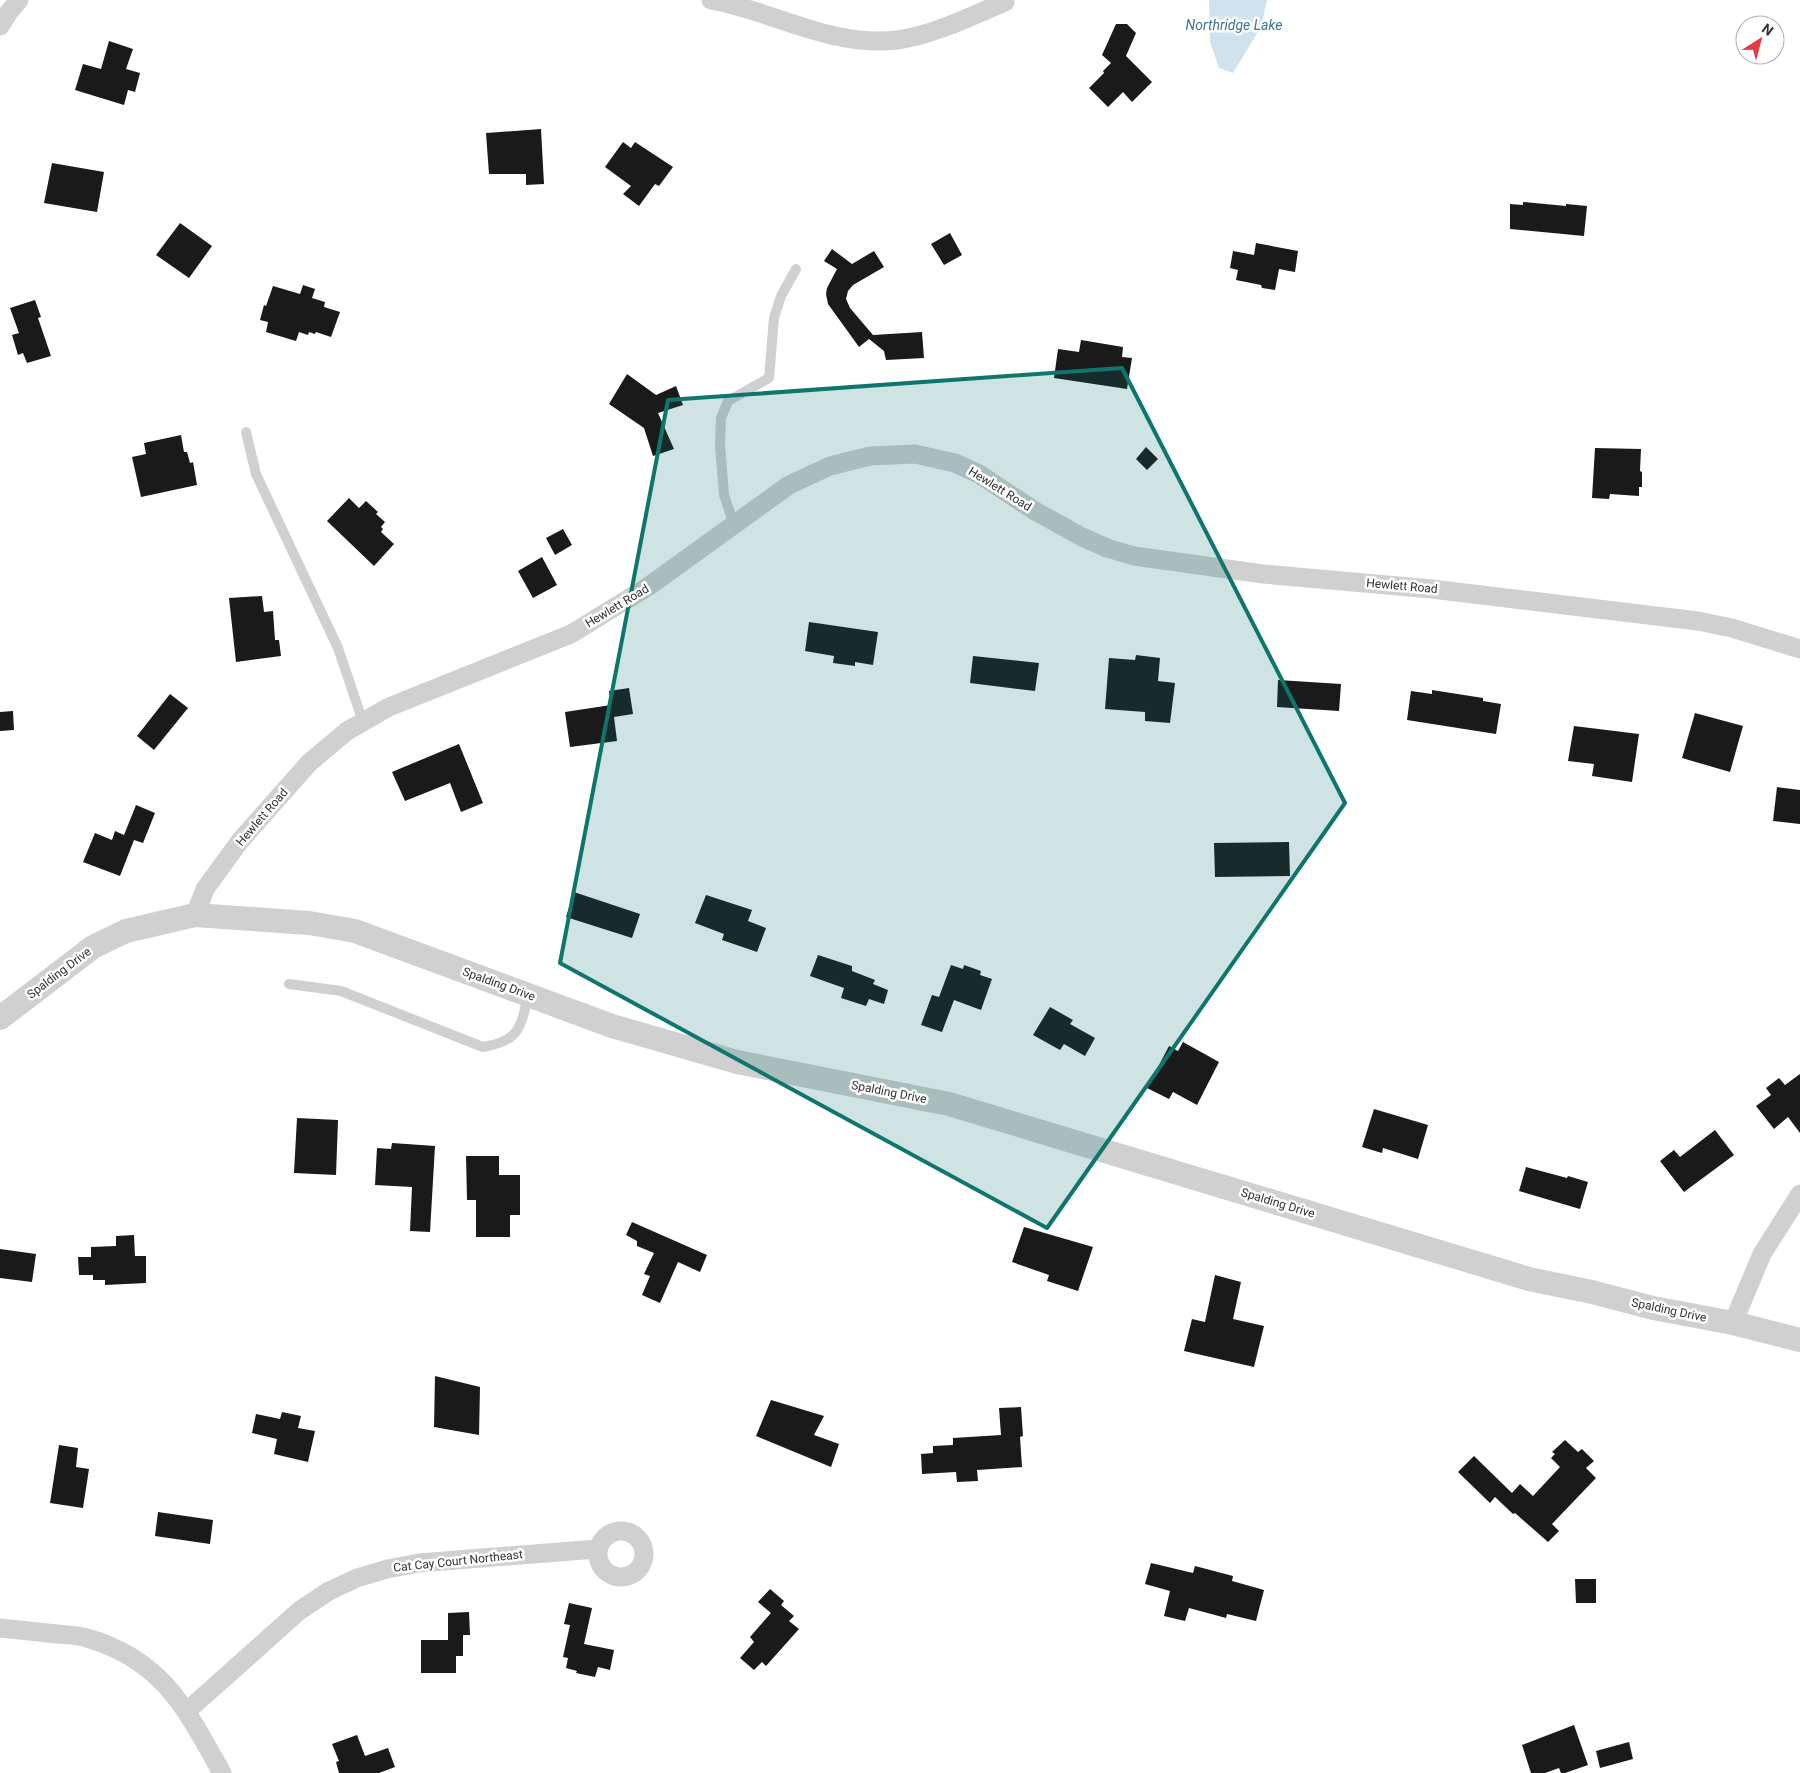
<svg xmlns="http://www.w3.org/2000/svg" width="1800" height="1773" viewBox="0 0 1800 1773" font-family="Roboto,sans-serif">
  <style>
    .water { fill: #cfe2ee }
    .building { fill: #1a1a1a }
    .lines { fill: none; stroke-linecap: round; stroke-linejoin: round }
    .service { stroke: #d0d0d0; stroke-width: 10 }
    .minor { stroke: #d0d0d0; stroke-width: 19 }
    .tertiary { stroke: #d0d0d0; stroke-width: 24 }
    .marked { fill: #0f766e; fill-opacity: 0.2; stroke: #0f766e; stroke-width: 4; stroke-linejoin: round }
    .labels { text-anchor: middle; stroke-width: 5; stroke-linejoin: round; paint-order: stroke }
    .street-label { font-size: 12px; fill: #333; stroke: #fff }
    .water-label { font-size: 14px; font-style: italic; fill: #3f7597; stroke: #fff }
  </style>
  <rect width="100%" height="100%" fill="#fff"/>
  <polygon class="water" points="1209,0 1267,0 1261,27 1233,73 1219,68 1210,42"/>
  <g class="building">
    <polygon points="1116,24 1127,24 1136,33 1126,56 1152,82 1132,102 1123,92 1108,107 1089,88 1104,73 1103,71 1111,63 1102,55"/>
    <polygon points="109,41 133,49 126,69 140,73 135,92 128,90 124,105 75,90 83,64 101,69"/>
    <polygon points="541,129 544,184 526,185 526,174 489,174 486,133"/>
    <polygon points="623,142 631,148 635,142 673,167 659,186 655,184 639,206 623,194 631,186 605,167"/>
    <polygon points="52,163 104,172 97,212 44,203"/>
    <polygon points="1523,202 1566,206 1566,204 1587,206 1584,236 1510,229 1510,204 1523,205"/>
    <polygon points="180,223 212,246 189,278 156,255"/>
    <polygon points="950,233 962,255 944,265 931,244"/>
    <polygon points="1256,243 1298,251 1295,272 1279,269 1275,290 1262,288 1261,285 1236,280 1238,270 1230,268 1233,251 1254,255"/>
    <polygon points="832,249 852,264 874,251 884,267 853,285 848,291 846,299 850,308 873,335 922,332 924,358 886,360 884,351 869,339 859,347 828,304 826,294 827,288 837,269 824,261"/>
    <polygon points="303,285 315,289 312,298 325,302 324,307 340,312 331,337 316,332 315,334 309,332 308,335 299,332 296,341 266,332 268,322 260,320 264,305 266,306 273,286 300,294"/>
    <polygon points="35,300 41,317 38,318 51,356 27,363 23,353 18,355 12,335 19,333 10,308"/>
    <polygon points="1081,340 1123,347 1122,357 1132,358 1127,389 1054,378 1058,349 1079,352"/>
    <polygon points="627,374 656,395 676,386 683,405 658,413 674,449 653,456 644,428 609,404"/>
    <polygon points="181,435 184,452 187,452 190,463 193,462 197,485 141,497 132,457 146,454 144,443"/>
    <polygon points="1146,447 1158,459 1147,470 1136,459"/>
    <polygon points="1595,448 1641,449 1640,471 1642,472 1642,487 1639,487 1639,496 1610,494 1609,499 1592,498"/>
    <polygon points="349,498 359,508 366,501 378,512 376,514 385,522 381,527 383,529 381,532 394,544 374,566 327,521"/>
    <polygon points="563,529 572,545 555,555 546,538"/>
    <polygon points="542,557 557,585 533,598 518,571"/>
    <polygon points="262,596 264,612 273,611 275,640 279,640 281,656 236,662 229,598"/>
    <polygon points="809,622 878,632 873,665 855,662 855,666 833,663 834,656 805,651"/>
    <polygon points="1136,655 1160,658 1158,681 1175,683 1170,723 1145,721 1145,712 1105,709 1109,658 1135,660"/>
    <polygon points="973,656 1039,663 1035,691 970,683"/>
    <polygon points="1278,680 1341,684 1339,711 1277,707"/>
    <polygon points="629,688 633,714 614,717 617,741 570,747 565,712 611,705 609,691"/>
    <polygon points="1432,690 1483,698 1483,701 1501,704 1496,734 1407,720 1411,691 1432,694"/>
    <polygon points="170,694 188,708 154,750 137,736"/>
    <polygon points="13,711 14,730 0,731 0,712"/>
    <polygon points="1695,713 1743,726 1730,772 1682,758"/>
    <polygon points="1574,726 1639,734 1632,782 1592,776 1594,764 1568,761"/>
    <polygon points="459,744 483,803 461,812 450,783 405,801 392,772"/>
    <polygon points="1777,787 1800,790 1800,824 1773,821"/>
    <polygon points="136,805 155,813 143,843 134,840 120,876 83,862 95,833 112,840 115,831 124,835"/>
    <polygon points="1289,842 1290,876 1215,877 1214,843"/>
    <polygon points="574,892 640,914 632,938 566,917"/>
    <polygon points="706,895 752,910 748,921 766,928 757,952 722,940 724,934 695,923"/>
    <polygon points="818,955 852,966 852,971 875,980 873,984 888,990 884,1004 869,999 866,1006 841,998 844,988 810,976"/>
    <polygon points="951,965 963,969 964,965 981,971 980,975 992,979 981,1010 954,1000 942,1032 921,1025 932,995 939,997"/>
    <polygon points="1050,1007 1073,1020 1070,1024 1095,1038 1085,1056 1064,1044 1060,1050 1033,1035"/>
    <polygon points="1183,1042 1219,1062 1197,1105 1173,1092 1169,1099 1147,1088 1169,1046 1178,1051"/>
    <polygon points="1800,1074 1800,1133 1788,1117 1774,1129 1756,1106 1771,1095 1766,1088 1779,1078 1785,1085"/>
    <polygon points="1374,1109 1428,1125 1418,1159 1383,1148 1382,1153 1362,1147"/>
    <polygon points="297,1118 338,1120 336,1175 294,1173"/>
    <polygon points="1715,1130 1734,1155 1684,1192 1660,1161 1674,1150 1680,1157"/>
    <polygon points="392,1143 435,1146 430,1232 410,1231 412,1187 375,1185 377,1148 391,1149"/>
    <polygon points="466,1156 499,1156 499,1175 520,1175 520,1215 510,1215 510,1237 476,1237 476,1200 467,1200"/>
    <polygon points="1526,1167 1567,1178 1568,1176 1588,1182 1580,1209 1519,1191"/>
    <polygon points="632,1222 707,1255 700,1272 678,1262 660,1303 642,1295 650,1276 644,1274 654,1253 637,1246 637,1241 626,1235"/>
    <polygon points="1024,1227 1093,1247 1078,1291 1047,1281 1049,1275 1012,1262"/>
    <polygon points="134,1235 135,1256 146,1256 146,1283 105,1285 105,1280 93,1280 93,1275 79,1275 78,1257 91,1257 91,1247 116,1246 116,1236"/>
    <polygon points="0,1249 36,1254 32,1282 0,1278"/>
    <polygon points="1215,1275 1241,1282 1233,1319 1264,1326 1254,1367 1184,1351 1192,1319 1205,1322"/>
    <polygon points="435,1376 480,1387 479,1435 434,1427"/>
    <polygon points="771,1400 824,1416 814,1435 839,1444 831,1467 756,1436"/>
    <polygon points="1021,1407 1023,1436 1020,1437 1022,1467 977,1470 978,1481 957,1482 956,1472 922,1474 921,1454 933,1453 933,1446 953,1445 953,1438 1001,1435 999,1408"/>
    <polygon points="282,1412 301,1416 298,1428 315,1431 308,1462 274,1454 277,1439 252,1433 256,1414 280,1419"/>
    <polygon points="1565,1440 1578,1452 1582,1449 1594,1461 1586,1468 1596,1478 1552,1524 1559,1531 1548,1542 1515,1513 1513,1514 1495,1497 1490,1503 1458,1472 1474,1456 1512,1493 1520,1484 1533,1496 1560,1467 1551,1458 1555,1454 1552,1452"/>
    <polygon points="59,1445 78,1448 76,1467 89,1469 83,1508 50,1503"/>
    <polygon points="158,1512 213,1520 210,1544 155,1536"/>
    <polygon points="1151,1563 1193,1573 1195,1566 1233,1576 1232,1581 1264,1590 1256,1621 1227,1614 1226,1618 1189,1608 1185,1621 1164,1616 1170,1591 1145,1584"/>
    <polygon points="1575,1579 1596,1579 1596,1603 1576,1603"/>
    <polygon points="770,1589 784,1601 781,1605 794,1616 789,1621 799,1629 766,1666 762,1662 754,1670 740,1658 754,1642 750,1637 771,1613 758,1602"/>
    <polygon points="569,1603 592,1608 584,1644 614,1650 610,1670 598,1667 595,1677 576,1673 577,1671 566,1668 568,1658 563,1657 570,1625 564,1624"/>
    <polygon points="469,1612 470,1635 463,1635 463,1656 456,1656 456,1673 421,1673 421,1640 448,1640 448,1613"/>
    <polygon points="1574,1725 1588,1765 1565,1773 1561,1773 1559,1768 1545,1773 1531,1773 1522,1745"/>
    <polygon points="357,1735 365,1756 388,1748 395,1767 379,1773 339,1773 336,1762 339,1761 332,1744"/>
    <polygon points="1629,1742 1633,1759 1600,1768 1596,1751"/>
  </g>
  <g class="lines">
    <g class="service">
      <polyline points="246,432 256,474 338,648 363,722"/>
      <polyline points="734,525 724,495 720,444 721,418 728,401 769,378 774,318 781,296 796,269"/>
      <path d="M 289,984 L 341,991 L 483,1047 C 519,1041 521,1028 528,995"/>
    </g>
    <g class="minor">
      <path d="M 711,0 C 773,11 832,48 897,40 C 934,35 971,16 1005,2"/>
      <polyline points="0,26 9,12 19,0"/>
      <polyline points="195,915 205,889 240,841 309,763 347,731 389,707 571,634 649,586 789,485 830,466 870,456 915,454 955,463 979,474 1035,511 1082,537 1107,548 1134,556 1263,574 1432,589 1698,621 1732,628 1800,649"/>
      <polyline points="1733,1323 1762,1254 1800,1194"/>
      <circle cx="621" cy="1554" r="23"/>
      <path d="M 0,1628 C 19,1630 38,1632 57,1634 C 67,1635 78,1635 87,1638 C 163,1660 186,1709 222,1773"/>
      <polyline points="187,1711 299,1611 329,1591 357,1578 387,1569 419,1563 597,1549"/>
    </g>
    <polyline class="tertiary" points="0,1018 93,947 126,931 195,915 309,923 355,931 612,1026 737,1062 949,1104 1529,1279 1592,1292 1653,1308 1733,1323 1800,1340"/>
  </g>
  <path class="marked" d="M 1122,368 L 1345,803 L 1047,1228 L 560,963 L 668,400 Z"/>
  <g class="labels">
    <g class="street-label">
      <text transform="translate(1000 489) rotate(32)" y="4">Hewlett Road</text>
      <text transform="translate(1402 586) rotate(5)" y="4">Hewlett Road</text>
      <text transform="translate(617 606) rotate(-31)" y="4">Hewlett Road</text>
      <text transform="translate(262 817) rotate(-49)" y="4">Hewlett Road</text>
      <text transform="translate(59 973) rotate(-37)" y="4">Spalding Drive</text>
      <text transform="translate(499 984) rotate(20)" y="4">Spalding Drive</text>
      <text transform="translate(889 1092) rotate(11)" y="4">Spalding Drive</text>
      <text transform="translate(1278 1203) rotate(17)" y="4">Spalding Drive</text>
      <text transform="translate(1669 1310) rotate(12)" y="4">Spalding Drive</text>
      <text transform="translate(458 1561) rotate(-6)" y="4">Cat Cay Court Northeast</text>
    </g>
    <g class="water-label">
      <text x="1234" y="30">Northridge Lake</text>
    </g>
  </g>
  <g transform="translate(1760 40) rotate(36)"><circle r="24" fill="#ffffff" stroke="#adadad"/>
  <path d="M0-4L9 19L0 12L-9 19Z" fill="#e63946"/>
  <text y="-8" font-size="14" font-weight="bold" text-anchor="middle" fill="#333333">N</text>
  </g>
</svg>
